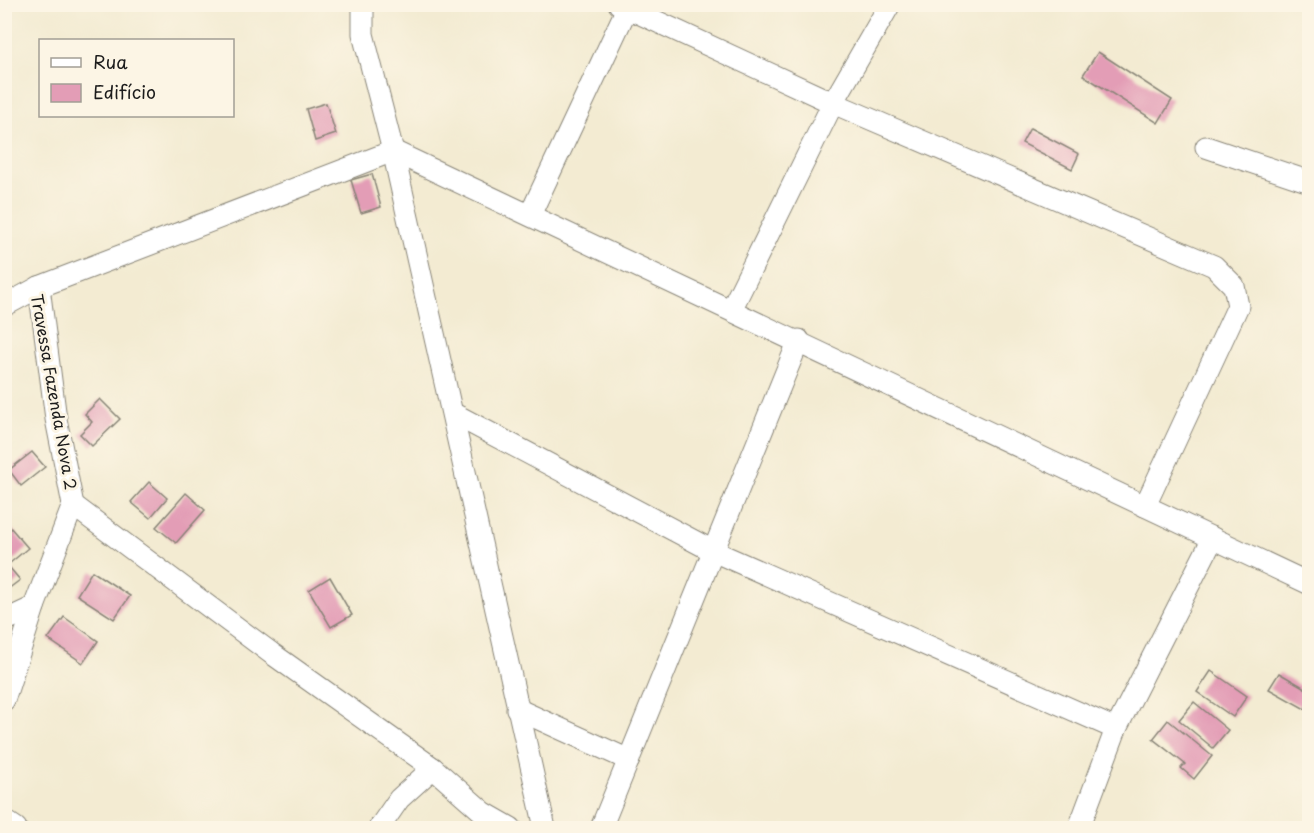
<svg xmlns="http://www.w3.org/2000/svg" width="1314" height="833" viewBox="0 0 1314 833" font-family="'Playpen Sans',sans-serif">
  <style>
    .building { fill: #e39db6 }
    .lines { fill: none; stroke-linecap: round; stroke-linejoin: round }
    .minor-casing { stroke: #888477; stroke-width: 23 }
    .minor { stroke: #fff; stroke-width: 21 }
    .labels { text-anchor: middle; stroke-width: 6; stroke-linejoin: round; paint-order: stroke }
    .street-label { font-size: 16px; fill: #1c1c1c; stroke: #fcf5e5 }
  </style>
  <rect width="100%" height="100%" fill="#fcf5e5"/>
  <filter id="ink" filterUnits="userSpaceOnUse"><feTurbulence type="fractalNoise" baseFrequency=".0167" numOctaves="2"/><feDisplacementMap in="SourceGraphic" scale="12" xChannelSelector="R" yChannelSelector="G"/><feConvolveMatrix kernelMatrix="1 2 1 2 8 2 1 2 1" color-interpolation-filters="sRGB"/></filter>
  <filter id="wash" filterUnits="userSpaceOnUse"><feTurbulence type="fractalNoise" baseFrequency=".008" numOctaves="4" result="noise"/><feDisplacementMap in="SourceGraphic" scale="24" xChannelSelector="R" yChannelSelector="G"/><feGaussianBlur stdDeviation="1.35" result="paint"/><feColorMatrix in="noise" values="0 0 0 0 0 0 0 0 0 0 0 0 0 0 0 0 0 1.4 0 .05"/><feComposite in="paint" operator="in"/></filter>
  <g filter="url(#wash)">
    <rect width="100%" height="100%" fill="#f3ebd2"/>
    <g id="blocks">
      <g class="building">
        <polygon points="1098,52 1172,100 1158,123 1083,75"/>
        <polygon points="326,103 336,134 315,141 306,109"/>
        <polygon points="1030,128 1079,154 1072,169 1022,143"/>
        <polygon points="372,174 381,207 361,213 351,180"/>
        <polygon points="100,399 120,419 92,446 80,434 92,422 85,414"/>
        <polygon points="32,452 45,467 21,486 9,470"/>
        <polygon points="149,482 167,498 150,518 131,502"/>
        <polygon points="186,493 205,510 176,543 156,527"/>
        <polygon points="4,520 28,548 10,563 4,557"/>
        <polygon points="4,561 20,580 4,592"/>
        <polygon points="92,571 130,596 114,619 77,595"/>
        <polygon points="330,577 352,615 331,627 309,590"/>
        <polygon points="64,617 98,641 83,663 48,639"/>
        <polygon points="1211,671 1247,696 1233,717 1197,692"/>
        <polygon points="1279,673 1310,691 1310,701 1305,709 1269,689"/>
        <polygon points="1194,702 1228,730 1213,748 1179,720"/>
        <polygon points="1168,720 1212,756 1194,779 1181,768 1185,764 1153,739"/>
      </g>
    </g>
  </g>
  <g filter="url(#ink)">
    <use href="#blocks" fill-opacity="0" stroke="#888477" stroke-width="1.5"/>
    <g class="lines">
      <g class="minor-casing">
        <g id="minor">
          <polyline points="363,4 363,34 393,151 545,828"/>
          <polyline points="619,4 833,103 1214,266 1234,286 1238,306 1145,506"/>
          <polyline points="1206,147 1310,182"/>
          <polyline points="530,215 629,4"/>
          <polyline points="4,306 39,287 393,151 1310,584"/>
          <polyline points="732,308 833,103 890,4"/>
          <polyline points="454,414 713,551 1116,729"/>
          <polyline points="73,505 271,653 433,768 483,812 511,828"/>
          <polyline points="4,621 34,607"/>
          <polyline points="4,700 34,607 73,505 56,419 39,287"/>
          <polyline points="517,709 629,760"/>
          <polyline points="4,820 16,828"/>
          <polyline points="379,828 399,799 433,768"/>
          <polyline points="601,828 799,340"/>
          <polyline points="1079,828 1116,729 1213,538"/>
        </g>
      </g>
      <use href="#minor" class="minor"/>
    </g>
  </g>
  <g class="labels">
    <g class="street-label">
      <text transform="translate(54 392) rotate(80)" y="6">Travessa Fazenda Nova 2</text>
    </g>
  </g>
  <rect width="1314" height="833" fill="none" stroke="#fcf5e5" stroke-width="24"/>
  <rect x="39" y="39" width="195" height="78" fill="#fcf5e5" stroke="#a29e95" stroke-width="1.5"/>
  <rect x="51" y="58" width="30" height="9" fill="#ffffff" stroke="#a29e95" stroke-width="1.5"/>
  <text x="93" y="69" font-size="18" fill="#1c1c1c">Rua</text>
  <rect x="51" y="84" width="30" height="18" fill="#e39db6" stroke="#a29e95" stroke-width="1.5"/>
  <text x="93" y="99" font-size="18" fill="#1c1c1c">Edifício</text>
</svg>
